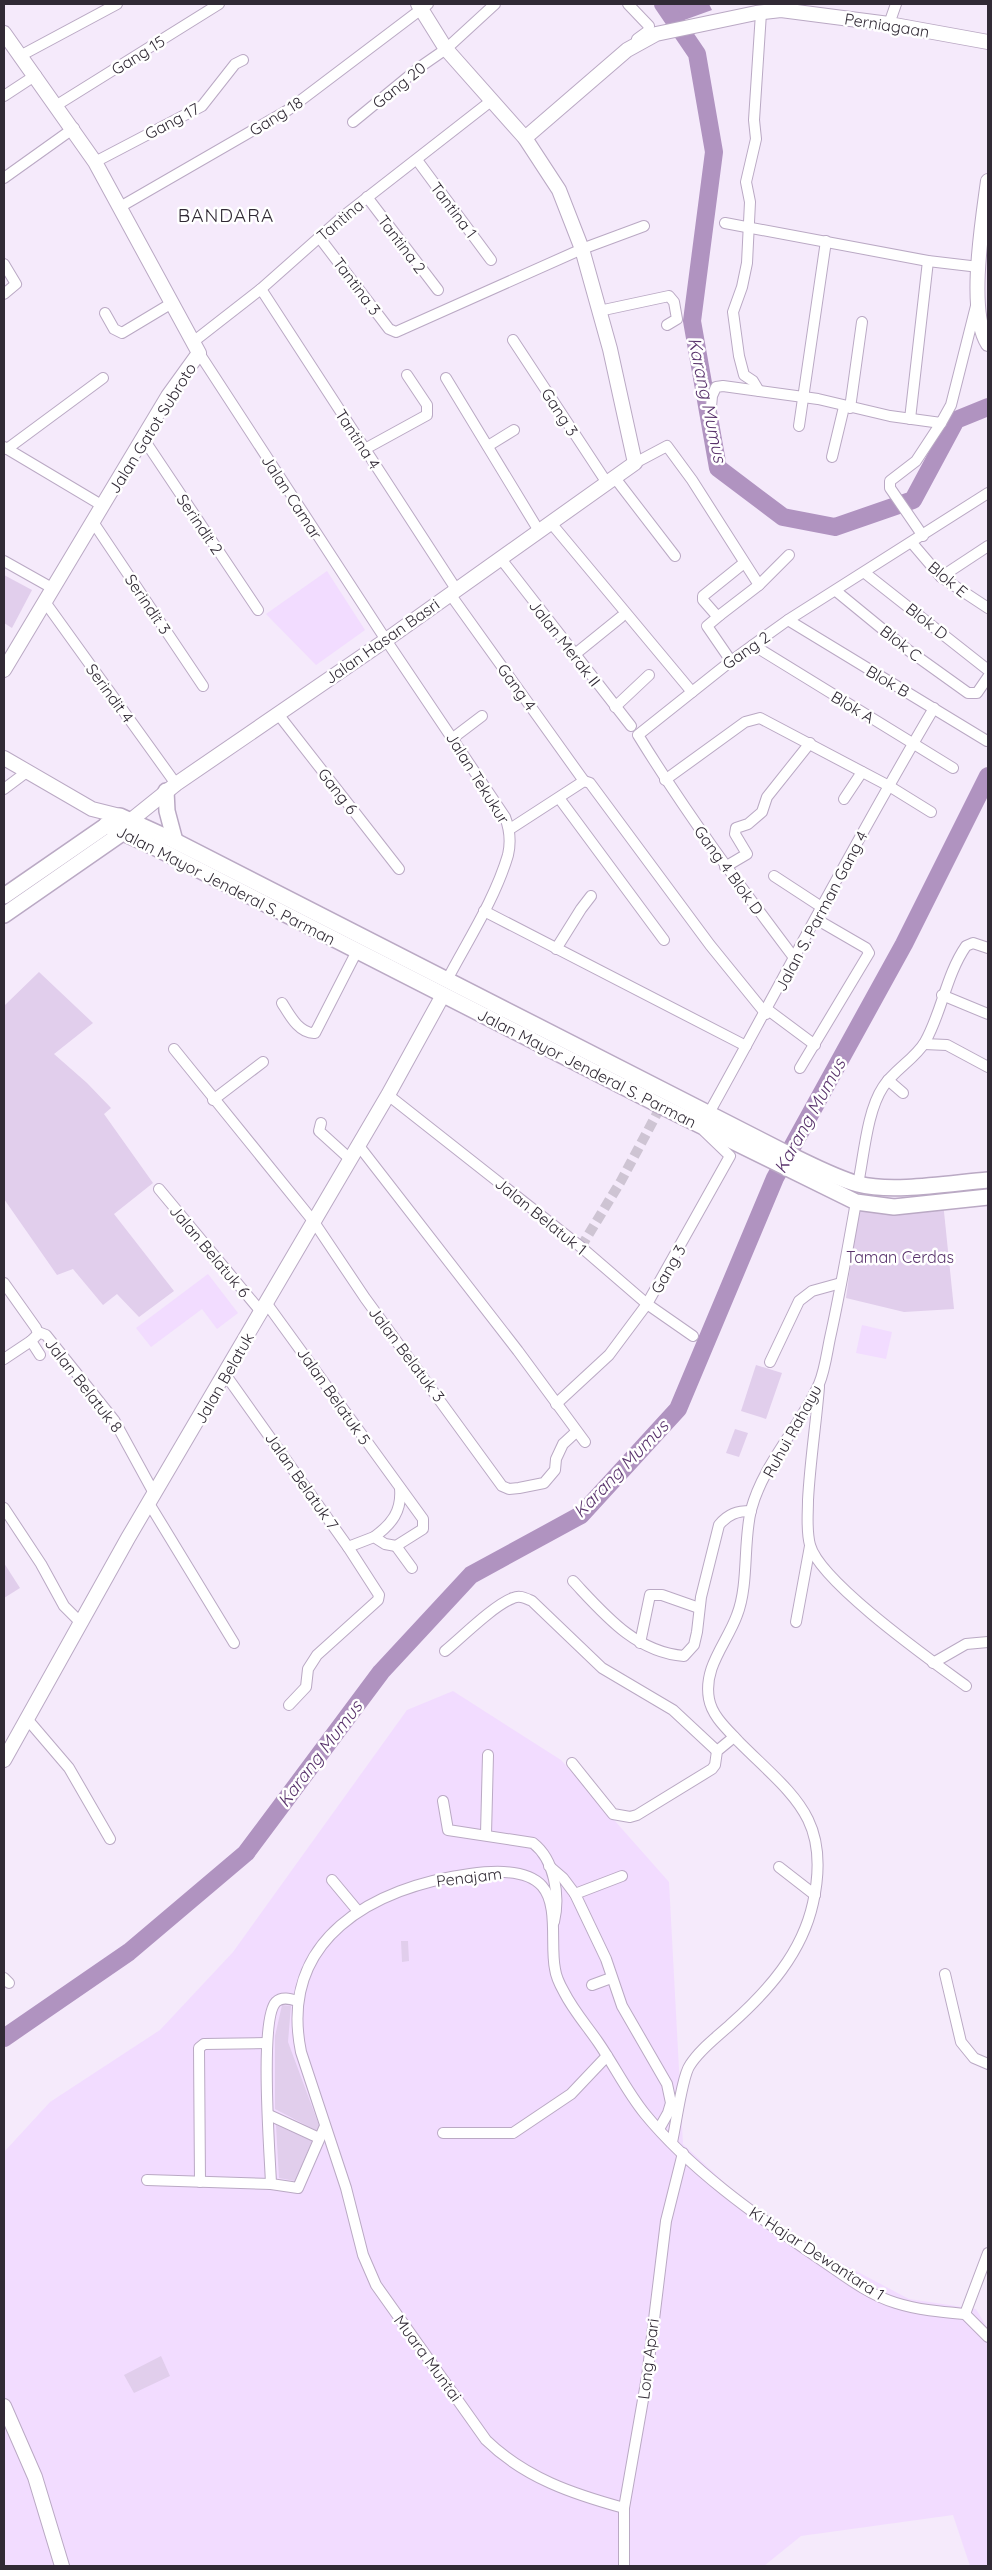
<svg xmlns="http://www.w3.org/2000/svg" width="992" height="2570" viewBox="0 0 992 2570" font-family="Quicksand,sans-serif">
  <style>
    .built { fill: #f2dcff }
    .green { fill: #e1ceec }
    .water { fill: #b093c0 }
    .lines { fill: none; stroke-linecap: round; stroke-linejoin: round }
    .river { stroke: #b093c0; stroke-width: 18 }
    .street-tunnel { stroke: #cec4d3; stroke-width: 10; stroke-dasharray: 10 5; stroke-linecap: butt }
    .street-casing { stroke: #baa9c4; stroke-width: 12 }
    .secondary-casing { stroke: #baa9c4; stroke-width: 16 }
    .primary-casing { stroke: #baa9c4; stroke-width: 18 }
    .street { stroke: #fff; stroke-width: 10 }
    .secondary { stroke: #fff; stroke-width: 14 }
    .primary { stroke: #fff; stroke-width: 15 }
    .labels { text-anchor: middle; stroke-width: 5; stroke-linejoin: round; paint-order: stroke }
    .street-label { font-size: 16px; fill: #312a35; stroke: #fff }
    .park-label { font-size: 16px; fill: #5a346d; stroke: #fff }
    .water-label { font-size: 18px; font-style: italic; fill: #59336c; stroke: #fff }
    .quarter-label { font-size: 19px; letter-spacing: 1px; fill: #312a35; stroke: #fff }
  </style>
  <rect width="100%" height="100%" fill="#f5eafb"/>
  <g class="built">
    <polygon points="327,571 365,630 316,665 266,614"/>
    <polygon points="208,1274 238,1313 217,1329 202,1309 151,1347 136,1328"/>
    <polygon points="862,1325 892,1332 886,1359 856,1353"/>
    <polygon points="453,1691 561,1760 669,1882 683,2144 742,2199 839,2262 909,2299 976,2309 988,2329 988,2566 970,2566 953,2515 801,2536 764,2566 4,2566 4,2152 50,2102 160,2030 233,1952 407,1710"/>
  </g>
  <g class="green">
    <polygon points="4,575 32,590 12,628 4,623"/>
    <polygon points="39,972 93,1023 54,1054 87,1083 111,1108 104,1114 153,1183 114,1214 174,1291 139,1317 117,1294 103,1305 73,1269 57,1275 4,1199 4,1006"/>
    <polygon points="943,1202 954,1309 904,1312 846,1298 855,1232 862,1204"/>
    <polygon points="756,1365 782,1373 766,1419 741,1411"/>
    <polygon points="735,1429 748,1433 739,1457 726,1453"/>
    <polygon points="4,1563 20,1588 4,1598"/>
    <polygon points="401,1941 408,1941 409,1961 402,1962"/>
    <polygon points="282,2005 291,2006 288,2042 320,2128 317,2131 275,2109 275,2036"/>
    <polygon points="276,2125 312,2141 295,2181 279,2178"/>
    <polygon points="161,2356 170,2376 134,2393 124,2375"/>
  </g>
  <polygon class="water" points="659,4 709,4 712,10 676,23"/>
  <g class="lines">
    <g class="river">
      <polyline points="663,4 697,54 714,152 692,321 718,468 783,517 835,527 913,500 956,420 988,407"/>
      <polyline points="4,2038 129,1952 246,1853 381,1672 471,1575 581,1515 678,1409 775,1178 904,944 988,776"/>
    </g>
    <polyline class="street-tunnel" points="581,1247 621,1181 661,1106"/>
    <g class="street-casing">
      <g id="street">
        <polyline points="628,4 649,26 648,31 637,39"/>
        <polyline points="889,24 896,4"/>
        <polyline points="20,56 117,4"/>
        <polyline points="4,96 36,75"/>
        <polyline points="57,105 219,4"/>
        <polyline points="353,122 420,67 446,49 495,4"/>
        <polyline points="417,160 491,260"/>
        <polyline points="95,162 202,106 235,64 243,60"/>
        <polyline points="4,178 74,128"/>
        <polyline points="367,197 438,290"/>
        <polyline points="120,207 288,110 428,4"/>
        <polyline points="725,223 928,261 979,267"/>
        <polyline points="319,237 389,329 396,332 582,249 644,226"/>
        <polyline points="4,264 16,284 4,294"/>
        <polyline points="261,289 456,589"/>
        <polyline points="599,311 669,296 674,302 677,319 667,325"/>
        <polyline points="105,313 114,329 122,333 172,303"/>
        <polyline points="513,340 607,483"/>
        <polyline points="193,342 261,289 341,218 491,101"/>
        <path d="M 199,353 L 386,640 L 505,817 C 510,830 511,842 508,855 C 495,899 468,940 447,980"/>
        <polyline points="446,378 539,531"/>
        <polyline points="759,391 753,381 744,375 739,356 733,312 742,287 747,263 750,202 746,182 756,139 754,120 761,13"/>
        <polyline points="850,408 862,322"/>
        <polyline points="710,418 712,396 716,387 723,386 818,399 890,416 941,423 951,405 976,306"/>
        <polyline points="910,419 928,261"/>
        <polyline points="799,426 826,241"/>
        <polyline points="143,438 258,610"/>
        <polyline points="488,446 514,430"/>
        <polyline points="4,447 103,506"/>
        <polyline points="7,449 103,378"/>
        <polyline points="365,449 427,415 427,405 407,375"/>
        <polyline points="832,457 844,407"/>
        <polyline points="635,463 667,446 692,480 759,585"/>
        <polyline points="615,478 675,556"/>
        <polyline points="93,522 203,686"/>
        <polyline points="551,523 692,692 731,661 788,620 988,493"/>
        <polyline points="923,536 890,488 890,481 916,461 941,423"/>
        <polyline points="912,543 941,577 988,608"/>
        <polyline points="501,559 631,726"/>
        <polyline points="4,561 52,588"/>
        <polyline points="744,563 703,596 703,600 717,616 720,615 759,585 789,555"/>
        <polyline points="865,573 988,670"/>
        <polyline points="941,577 988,546"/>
        <polyline points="836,591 908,650 968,693 977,693 988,677"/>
        <polyline points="450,594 584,781"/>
        <polyline points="45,602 176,784"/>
        <polyline points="719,616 707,626 731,661"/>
        <polyline points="788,620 987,741"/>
        <polyline points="753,645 953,768"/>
        <polyline points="574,655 621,617"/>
        <path d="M 692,692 L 638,735 C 686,813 740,886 795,959"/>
        <polyline points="615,707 649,675"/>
        <polyline points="278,714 399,869"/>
        <polyline points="453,738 482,716"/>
        <polyline points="665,780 745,722 760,718 889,786 931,812"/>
        <polyline points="4,789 28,771"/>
        <polyline points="559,798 664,940"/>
        <polyline points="844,799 862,772"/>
        <polyline points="510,829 584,781 590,783 710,945 766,1014"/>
        <polyline points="725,867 747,854 735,834 736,828 748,824 762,812 767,797 810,743"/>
        <polyline points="774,876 823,908"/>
        <polyline points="484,911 746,1046"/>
        <polyline points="556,949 581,909 591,896"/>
        <polyline points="942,995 988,1014"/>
        <path d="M 282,1003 C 289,1014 299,1034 315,1033 L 357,951"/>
        <polyline points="768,1010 815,1045"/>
        <polyline points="924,1044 947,1045 988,1067"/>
        <polyline points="174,1049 314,1222 365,1298 502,1486 509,1489 519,1488 544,1483 555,1470 556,1459 563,1444 576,1432"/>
        <polyline points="800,1068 869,953 866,948 816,919"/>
        <polyline points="888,1080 903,1093"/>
        <polyline points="388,1095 581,1247 647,1304 693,1336"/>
        <polyline points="213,1100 263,1062"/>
        <path d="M 709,1113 C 784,978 855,841 934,708"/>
        <polyline points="321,1123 319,1131 351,1160"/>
        <polyline points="359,1146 518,1351 585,1442"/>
        <path d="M 858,1184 C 864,1155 867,1111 883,1087 C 894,1070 915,1059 925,1042 C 942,1012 946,975 966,946 L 973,943 L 988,948"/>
        <polyline points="159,1189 262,1313"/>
        <polyline points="4,1283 36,1328 38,1334 31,1341 40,1355"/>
        <polyline points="267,1304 423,1519 423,1529 396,1546 385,1544 374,1537 348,1547"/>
        <polyline points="38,1332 46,1335 114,1420 155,1495"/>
        <polyline points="4,1359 31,1341"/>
        <polyline points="770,1362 799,1301 812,1291 841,1283"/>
        <polyline points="225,1374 348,1547 379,1595 378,1600 317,1655 308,1669 306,1687 289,1705"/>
        <path d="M 819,1387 C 816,1424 810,1462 808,1500 C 808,1515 806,1530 810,1545 C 820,1582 932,1661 966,1686"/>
        <polyline points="556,1404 609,1355 647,1304 730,1156 704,1131"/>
        <polyline points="150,1505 234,1643"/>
        <polyline points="4,1508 41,1564 64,1606 81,1623"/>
        <path d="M 374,1537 C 392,1524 402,1511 400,1488"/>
        <polyline points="396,1546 412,1568"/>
        <path d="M 573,1581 C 604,1614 635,1652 684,1656 L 694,1645 L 697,1632 L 701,1597 L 719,1525 C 728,1514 737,1511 751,1511"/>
        <polyline points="796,1622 810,1546"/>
        <polyline points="640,1643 650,1595 662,1595 699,1608"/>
        <path d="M 445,1651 C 462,1637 494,1605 513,1598 C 520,1595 525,1598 532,1601 L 602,1668 L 673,1710 L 717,1751"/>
        <polyline points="933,1663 966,1644 988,1642"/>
        <polyline points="28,1720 69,1768 110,1839"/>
        <polyline points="572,1763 613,1814 630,1817 637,1815 712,1769 715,1765 717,1751 734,1737"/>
        <path d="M 443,1801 L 448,1830 L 533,1843 C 555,1860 560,1896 554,1922"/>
        <polyline points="486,1834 488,1755"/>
        <polyline points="549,1866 563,1878 575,1894"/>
        <polyline points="779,1867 815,1895"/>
        <polyline points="622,1876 575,1894 606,1959 622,2006 667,2084 671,2103 668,2113 659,2129"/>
        <polyline points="332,1880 357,1910"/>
        <polyline points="945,1974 961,2042 974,2058 988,2064"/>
        <polyline points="4,1978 9,1983"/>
        <polyline points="592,1985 611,1978"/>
        <polyline points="269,2115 319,2138"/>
        <polyline points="443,2133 513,2133 571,2094 607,2056"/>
        <path d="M 672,2142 C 676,2125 682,2076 690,2065 C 700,2049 717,2037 731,2024 C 768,1991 802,1953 813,1903 C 832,1818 792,1795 739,1742 C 727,1729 712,1716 709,1699 C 703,1667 727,1643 737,1615 C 749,1584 743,1542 751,1510 C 763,1464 800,1427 819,1384 C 825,1370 827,1352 830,1338 C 840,1293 848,1247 856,1202"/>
        <polyline points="147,2180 271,2184 298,2188 325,2126"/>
        <polyline points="200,2182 199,2048 204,2044 267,2043"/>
        <path d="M 271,2184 C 270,2154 259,2019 276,2002 C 282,1996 291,1999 298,2001"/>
        <polyline points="965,2314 988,2253"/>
        <path d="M 624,2508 C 573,2494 525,2478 486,2440 L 376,2285 L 363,2255 L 346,2188 L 301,2052 C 278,1939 373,1887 470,1874 C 491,1871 526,1868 542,1886 C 559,1905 550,1946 555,1969 C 556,1977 560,1985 564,1992 C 573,2010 587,2026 598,2042 C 614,2065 627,2092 645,2114 C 690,2169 755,2215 814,2255 C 840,2272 866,2294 896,2303 C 918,2310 942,2312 965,2314 L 988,2337"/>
        <polyline points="624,2566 624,2508 647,2377 666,2221 683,2153"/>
      </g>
    </g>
    <g class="secondary-casing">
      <g id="secondary">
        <polyline points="4,33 95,162 199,353 168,396 4,670"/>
        <polyline points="525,138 627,50 656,34 756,13 781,10 889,24 988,42"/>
        <path d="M 988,181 C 983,219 967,312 988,344"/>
        <polyline points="4,758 92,809 120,816"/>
        <polyline points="130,821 176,784 386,640 635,463 610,349 582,249 559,190 525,138 446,49 418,4"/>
        <polyline points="4,1760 128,1538 388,1095 443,995"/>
        <polyline points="4,2406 35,2477 62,2566"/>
      </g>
    </g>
    <g class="primary-casing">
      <g id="primary">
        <polyline points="166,791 167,811 175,841"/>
        <polyline points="106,825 154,847 661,1106 856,1202 894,1207 988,1197"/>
        <path d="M 4,896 L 120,816 L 175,841 L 784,1152 C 808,1163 833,1177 858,1184 C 893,1193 951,1183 988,1180"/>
        <polyline points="4,915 128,829"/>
      </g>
    </g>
    <use href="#street" class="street"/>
    <use href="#secondary" class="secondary"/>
    <use href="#primary" class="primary"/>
  </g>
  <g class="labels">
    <g class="street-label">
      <text transform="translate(887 25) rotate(9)" y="6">Perniagaan</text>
      <text transform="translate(138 55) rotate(-32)" y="6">Gang 15</text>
      <text transform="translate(399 85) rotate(-39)" y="6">Gang 20</text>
      <text transform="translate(276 116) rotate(-32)" y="6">Gang 18</text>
      <text transform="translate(172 121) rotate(-28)" y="6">Gang 17</text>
      <text transform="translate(454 210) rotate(53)" y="6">Tantina 1</text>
      <text transform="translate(340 220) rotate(-40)" y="6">Tantina</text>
      <text transform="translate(402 244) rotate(53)" y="6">Tantina 2</text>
      <text transform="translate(357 286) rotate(53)" y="6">Tantina 3</text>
      <text transform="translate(560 412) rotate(57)" y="6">Gang 3</text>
      <text transform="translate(152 428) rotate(-58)" y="6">Jalan Gatot Subroto</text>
      <text transform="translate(358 439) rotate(57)" y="6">Tantina 4</text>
      <text transform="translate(292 497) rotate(57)" y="6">Jalan Camar</text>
      <text transform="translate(200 524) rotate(56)" y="6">Serindit 2</text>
      <text transform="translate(948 579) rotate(40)" y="6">Blok E</text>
      <text transform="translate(148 604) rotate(56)" y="6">Serindit 3</text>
      <text transform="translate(927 621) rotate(38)" y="6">Blok D</text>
      <text transform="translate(382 641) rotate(-35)" y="6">Jalan Hasan Basri</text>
      <text transform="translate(565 643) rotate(52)" y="6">Jalan Merak II</text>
      <text transform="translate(901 643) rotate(38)" y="6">Blok C</text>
      <text transform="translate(746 650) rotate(-35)" y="6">Gang 2</text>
      <text transform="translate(888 681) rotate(30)" y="6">Blok B</text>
      <text transform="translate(517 687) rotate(54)" y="6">Gang 4</text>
      <text transform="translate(110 693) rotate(54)" y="6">Serindit 4</text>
      <text transform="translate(853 707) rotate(31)" y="6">Blok A</text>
      <text transform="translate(478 778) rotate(58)" y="6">Jalan Tekukur</text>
      <text transform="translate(338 791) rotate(52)" y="6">Gang 6</text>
      <text transform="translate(729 870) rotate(54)" y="6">Gang 4 Blok D</text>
      <text transform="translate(226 885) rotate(27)" y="6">Jalan Mayor Jenderal S. Parman</text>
      <text transform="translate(821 911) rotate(-62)" y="6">Jalan S. Parman Gang 4</text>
      <text transform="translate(587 1068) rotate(27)" y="6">Jalan Mayor Jenderal S. Parman</text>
      <text transform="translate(541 1216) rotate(39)" y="6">Jalan Belatuk 1</text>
      <text transform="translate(210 1251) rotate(50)" y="6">Jalan Belatuk 6</text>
      <text transform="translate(668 1269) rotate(-60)" y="6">Gang 3</text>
      <text transform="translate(407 1354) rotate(53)" y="6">Jalan Belatuk 3</text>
      <text transform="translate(224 1378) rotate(-60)" y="6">Jalan Belatuk</text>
      <text transform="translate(84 1385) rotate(52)" y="6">Jalan Belatuk 8</text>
      <text transform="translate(334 1396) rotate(55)" y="6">Jalan Belatuk 5</text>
      <text transform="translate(792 1431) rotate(-61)" y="6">Ruhui Rahayu</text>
      <text transform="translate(302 1481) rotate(55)" y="6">Jalan Belatuk 7</text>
      <text transform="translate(469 1877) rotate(-7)" y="6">Penajam</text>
      <text transform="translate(817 2253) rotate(33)" y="6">Ki Hajar Dewantara 1</text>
      <text transform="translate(428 2358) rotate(54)" y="6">Muara Muntai</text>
      <text transform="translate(648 2359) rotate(-83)" y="6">Long Apari</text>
    </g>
    <g class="park-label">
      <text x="900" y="1263">Taman Cerdas</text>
    </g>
    <g class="water-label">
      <text transform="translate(707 400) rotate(78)" y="6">Karang Mumus</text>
      <text transform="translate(810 1116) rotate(-61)" y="6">Karang Mumus</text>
      <text transform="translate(621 1469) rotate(-46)" y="6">Karang Mumus</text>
      <text transform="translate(320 1754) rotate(-53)" y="6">Karang Mumus</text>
    </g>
    <g class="quarter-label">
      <text x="226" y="222">BANDARA</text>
    </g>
  </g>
  <rect width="992" height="2570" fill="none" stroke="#312a35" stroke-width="10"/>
</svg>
